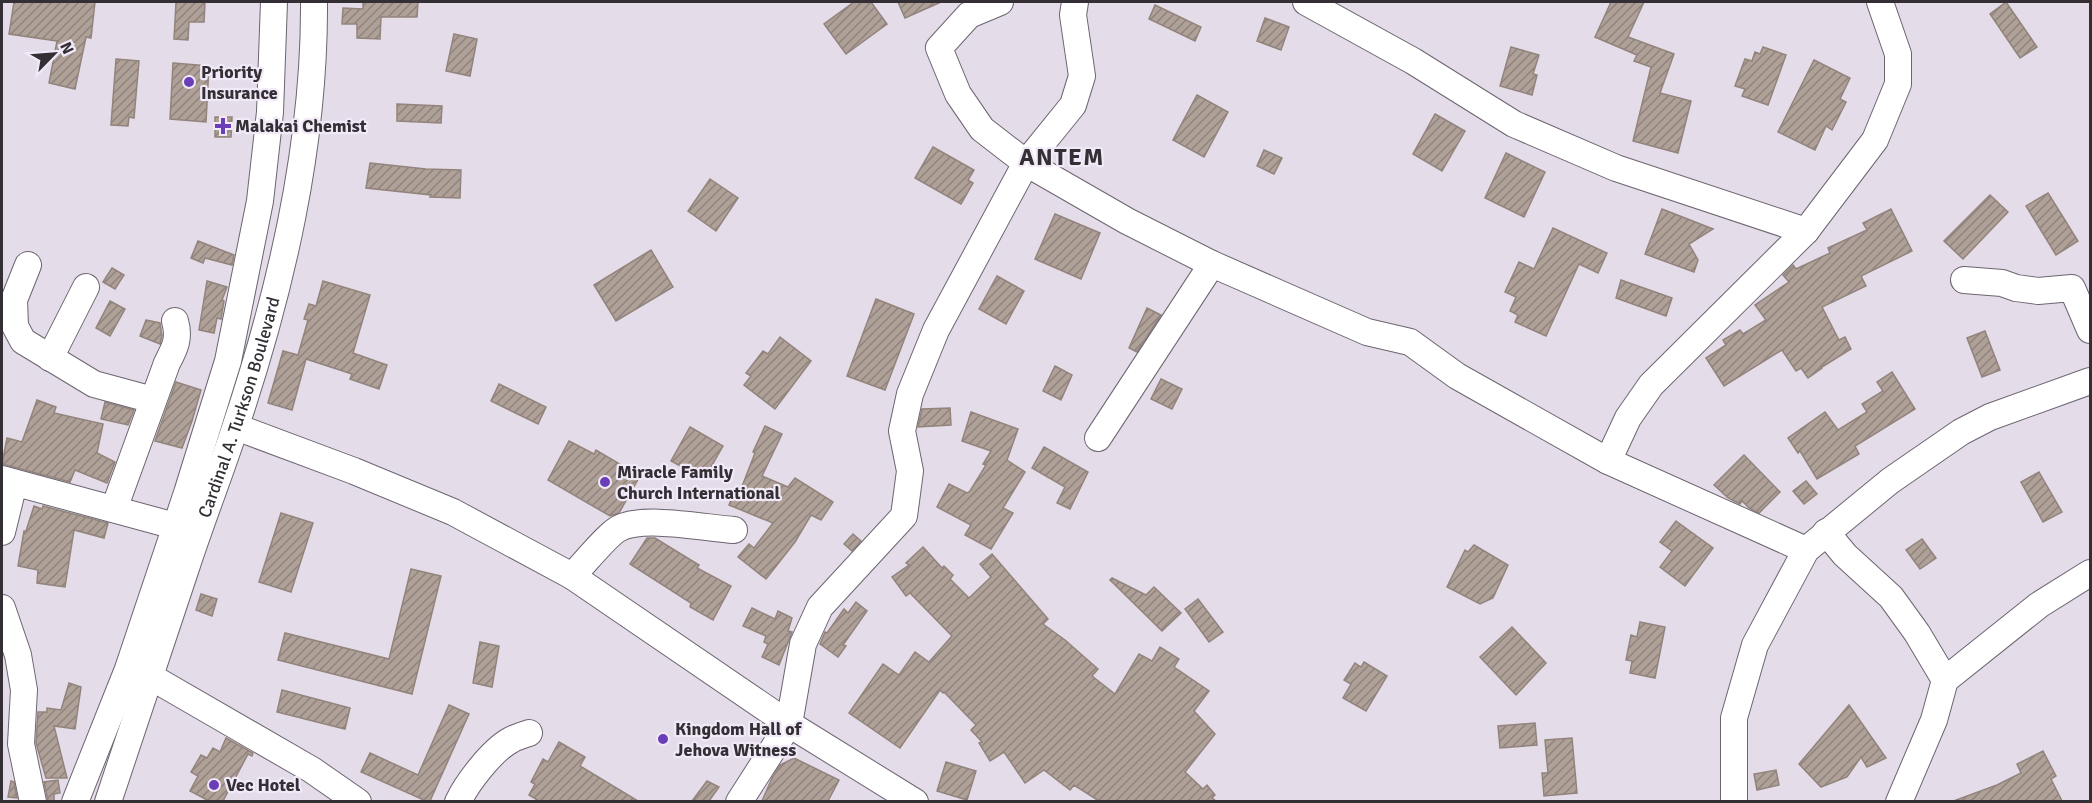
<svg xmlns="http://www.w3.org/2000/svg" width="2092" height="803" viewBox="0 0 2092 803" font-family="Signika,sans-serif">
  <style>
    .building { fill: url(#building-hatch); stroke: #92847c; stroke-width: 1.5 }
    .lines { fill: none; stroke-linecap: round; stroke-linejoin: round }
    .minor-casing { stroke: #6c6570; stroke-width: 28 }
    .minor { stroke: #fff; stroke-width: 26 }
    .poi-dot { fill: #6a3eb6; stroke: #f1e9f7; stroke-width: 2 }
    .labels { text-anchor: middle; stroke-width: 4.5; stroke-linejoin: round; paint-order: stroke }
    .poi-label { font-size: 18px; font-weight: bold; fill: #332f35; stroke: #f1e9f7; text-anchor: start }
    .street-label { font-size: 18px; fill: #332f35; stroke: #f1e9f7 }
    .district-label { font-size: 24px; font-weight: bold; letter-spacing: 1.5px; fill: #332f35; stroke: #f1e9f7 }
  </style>
  <defs>
    <pattern id="building-hatch" width="6" height="6" patternUnits="userSpaceOnUse" patternTransform="scale(1.5)"><rect width="6" height="6" fill="#afa098"/><path d="M-1 1l2-2M0 6l6-6M5 7l2-2" fill="none" stroke="#8f837d"/></pattern>
  </defs>
  <rect width="100%" height="100%" fill="#e4dce9"/>
  <g class="building">
    <polygon points="14,2 95,2 91,38 86,37 75,89 49,83 57,41 9,34"/>
    <polygon points="176,2 205,2 204,22 189,22 188,40 174,39"/>
    <polygon points="363,2 418,2 417,17 381,17 380,39 357,38 357,24 342,24 343,8 363,9"/>
    <polygon points="854,2 871,2 887,24 846,54 824,24"/>
    <polygon points="898,2 941,2 905,18"/>
    <polygon points="1611,2 1644,2 1628,37 1674,54 1660,93 1691,101 1678,153 1633,141 1651,67 1634,61 1637,55 1595,37"/>
    <polygon points="2006,2 2037,47 2020,58 1990,14"/>
    <polygon points="1155,5 1201,27 1195,41 1149,19"/>
    <polygon points="1265,18 1289,27 1281,50 1257,41"/>
    <polygon points="454,34 477,39 470,76 446,71"/>
    <polygon points="1511,47 1539,55 1533,74 1537,75 1532,95 1500,86"/>
    <polygon points="1763,47 1786,55 1768,105 1742,96 1745,89 1735,86 1745,59 1752,61 1755,52 1760,54"/>
    <polygon points="116,59 139,61 134,118 129,117 128,126 111,125"/>
    <polygon points="1814,60 1850,78 1840,99 1846,102 1832,130 1826,126 1815,150 1778,132"/>
    <polygon points="173,63 209,66 206,122 170,119"/>
    <polygon points="1197,95 1228,112 1204,157 1173,140"/>
    <polygon points="397,104 442,106 441,123 397,121"/>
    <polygon points="1435,114 1465,131 1442,171 1413,154"/>
    <polygon points="215,117 232,117 231,137 215,137"/>
    <polygon points="933,147 974,170 968,180 973,183 961,204 915,178"/>
    <polygon points="1264,150 1282,158 1274,174 1257,166"/>
    <polygon points="1506,153 1545,172 1524,217 1485,198"/>
    <polygon points="370,163 426,169 461,170 460,198 430,197 431,195 366,188"/>
    <polygon points="710,179 738,198 716,231 688,211"/>
    <polygon points="2048,193 2078,241 2056,255 2026,206"/>
    <polygon points="1990,195 2008,212 1963,259 1944,241"/>
    <polygon points="1662,209 1713,229 1689,244 1698,260 1694,272 1645,254"/>
    <polygon points="1891,209 1912,251 1861,276 1866,286 1822,307 1839,340 1845,337 1851,349 1822,367 1822,368 1808,378 1801,368 1796,371 1782,350 1724,386 1706,358 1726,345 1723,340 1740,330 1743,334 1766,320 1755,305 1789,282 1783,275 1793,265 1796,269 1830,253 1828,248 1867,230 1863,223"/>
    <polygon points="1055,214 1100,233 1081,279 1035,259"/>
    <polygon points="1553,228 1607,253 1598,273 1579,264 1546,336 1515,322 1518,315 1510,311 1516,297 1505,292 1519,262 1534,269"/>
    <polygon points="198,241 234,255 232,265 205,258 203,263 191,258"/>
    <polygon points="651,250 673,287 616,321 594,285"/>
    <polygon points="112,268 124,275 115,289 103,282"/>
    <polygon points="997,276 1024,291 1006,324 979,309"/>
    <polygon points="1621,280 1672,298 1666,316 1616,298"/>
    <polygon points="207,281 227,287 222,300 224,301 221,319 217,318 214,333 199,330"/>
    <polygon points="323,281 370,295 353,353 387,365 379,389 350,379 352,374 306,359 292,410 268,403 283,351 298,355 308,320 304,319 309,304 316,306"/>
    <polygon points="876,299 914,314 885,390 847,376"/>
    <polygon points="110,301 125,309 110,336 96,328"/>
    <polygon points="1147,308 1161,315 1137,352 1129,348"/>
    <polygon points="146,320 160,323 162,336 160,344 140,336"/>
    <polygon points="1985,331 2000,370 1982,377 1967,338"/>
    <polygon points="780,337 811,361 775,409 744,385 751,376 746,373 763,351 768,354"/>
    <polygon points="1055,366 1072,375 1061,400 1043,391"/>
    <polygon points="1892,372 1915,409 1855,446 1859,454 1817,479 1800,451 1798,453 1788,438 1825,412 1838,430 1867,412 1862,404 1883,391 1877,382"/>
    <polygon points="1161,379 1182,389 1172,409 1151,399"/>
    <polygon points="176,382 201,390 192,421 182,448 155,441"/>
    <polygon points="499,384 546,407 538,424 491,401"/>
    <polygon points="37,400 56,407 54,413 103,424 97,453 115,462 107,483 75,470 70,482 2,464 7,438 22,442"/>
    <polygon points="105,402 134,410 128,425 101,419"/>
    <polygon points="950,408 951,425 918,427 922,409"/>
    <polygon points="971,412 1018,429 1007,460 1025,472 1003,508 1013,513 991,549 965,535 971,525 937,507 949,484 967,493 970,491 986,465 983,464 991,451 962,441"/>
    <polygon points="765,426 782,434 762,476 788,487 795,478 833,502 821,520 811,515 795,542 766,579 738,557 749,544 754,548 773,523 729,505 736,487 741,489 755,453 753,452"/>
    <polygon points="690,427 723,446 704,479 671,461"/>
    <polygon points="569,441 594,454 596,450 640,476 619,513 610,516 548,480"/>
    <polygon points="1044,447 1088,472 1070,509 1057,503 1065,487 1032,468"/>
    <polygon points="1744,455 1780,492 1759,513 1749,508 1742,501 1740,504 1728,498 1714,485"/>
    <polygon points="2039,472 2062,512 2043,522 2021,482"/>
    <polygon points="1806,481 1817,494 1804,504 1793,491"/>
    <polygon points="34,506 42,509 43,506 108,523 104,538 74,530 65,587 37,583 38,570 18,566 24,531 26,531"/>
    <polygon points="281,513 313,523 291,592 259,582"/>
    <polygon points="1676,521 1713,548 1685,586 1660,567 1672,551 1660,542"/>
    <polygon points="853,534 861,541 852,551 844,544"/>
    <polygon points="647,538 655,538 699,565 697,568 731,586 713,620 690,607 691,603 630,564"/>
    <polygon points="1922,539 1936,558 1920,569 1906,550"/>
    <polygon points="1474,545 1508,565 1493,598 1480,604 1447,587 1465,550 1468,552"/>
    <polygon points="923,547 942,568 944,566 953,575 950,579 969,598 991,577 980,564 992,554 1048,619 1043,624 1065,640 1098,669 1092,676 1115,694 1139,654 1152,661 1160,647 1179,659 1174,667 1209,691 1194,711 1215,734 1185,772 1203,789 1207,785 1215,795 1212,798 1216,801 1099,801 1074,785 1070,790 1044,770 1025,783 1004,752 990,761 979,743 982,742 971,730 976,725 944,692 943,693 940,690 900,748 849,713 883,664 899,675 915,652 929,662 952,636 910,593 906,596 892,577 909,565 906,563"/>
    <polygon points="411,569 441,576 412,694 278,660 285,633 389,659"/>
    <polygon points="1112,578 1146,595 1154,587 1181,613 1162,631 1110,580"/>
    <polygon points="201,594 217,599 212,616 196,610"/>
    <polygon points="1198,599 1223,632 1209,642 1185,609"/>
    <polygon points="856,602 867,611 843,645 846,646 838,657 820,644 825,632 827,633 844,609 848,613"/>
    <polygon points="752,608 775,619 778,611 792,618 788,631 792,632 779,665 762,657 768,644 764,642 766,636 743,626"/>
    <polygon points="1640,622 1665,627 1655,678 1630,673 1632,661 1626,660 1631,635 1637,637"/>
    <polygon points="1512,627 1546,663 1516,695 1480,657"/>
    <polygon points="480,642 499,646 492,687 473,683"/>
    <polygon points="1364,662 1387,676 1366,711 1343,698 1351,684 1344,680 1355,663 1361,667"/>
    <polygon points="69,683 81,687 75,729 54,726 67,778 46,778 36,743 38,712 47,712 47,708 61,710"/>
    <polygon points="282,690 350,708 345,729 277,712"/>
    <polygon points="449,705 469,714 430,801 426,801 361,772 370,753 418,775"/>
    <polygon points="1849,705 1886,758 1867,767 1861,757 1847,777 1821,787 1799,764"/>
    <polygon points="1535,723 1537,745 1500,748 1498,726"/>
    <polygon points="226,738 253,753 252,756 248,754 223,801 209,801 190,791 198,776 191,772 201,755 207,758 213,748 220,752"/>
    <polygon points="1572,738 1577,793 1544,796 1542,773 1548,773 1545,740"/>
    <polygon points="559,742 585,757 580,766 638,801 539,801 529,795 535,784 531,782 543,759 548,762"/>
    <polygon points="2043,751 2056,776 2051,779 2062,801 1957,801 1956,800 1997,785 2021,773 2017,764"/>
    <polygon points="794,758 839,780 828,801 762,801 772,778 780,765"/>
    <polygon points="946,762 976,771 967,800 937,791"/>
    <polygon points="1776,770 1779,785 1757,790 1754,774"/>
    <polygon points="58,780 60,793 54,794 54,801 48,801 44,782"/>
    <polygon points="11,781 14,782 17,798 8,797"/>
    <polygon points="707,781 719,787 709,801 692,801"/>
  </g>
  <g class="lines">
    <g class="minor-casing">
      <g id="minor">
        <polyline points="1000,2 969,15 939,48 958,94 982,129 1026,163 1127,221 1212,264 1367,332 1410,342 1457,376 1608,461 1806,550"/>
        <polyline points="1306,2 1413,61 1514,124 1616,168 1806,231"/>
        <polyline points="28,265 14,300 15,326 23,341 94,384 153,400"/>
        <polyline points="1964,280 2002,283 2016,288 2038,291 2072,288 2090,330"/>
        <polyline points="50,358 86,287"/>
        <polyline points="236,427 354,471 453,512 572,576 789,724 803,644 820,607 904,516 910,471 902,431 910,394 936,330 1026,163 1073,105 1082,76 1073,15 1075,2"/>
        <polyline points="1098,438 1212,264"/>
        <polyline points="1608,461 1628,418 1651,385 1806,231 1875,140 1898,84 1898,54 1880,2"/>
        <polyline points="2,479 175,526"/>
        <path d="M 114,509 L 167,363 C 175,348 180,338 175,321"/>
        <polyline points="2,532 14,483"/>
        <polyline points="1826,532 1845,555 1891,597 1917,633 1945,680 1934,720 1899,802"/>
        <path d="M 572,576 C 583,565 607,535 618,529 C 642,515 705,528 734,530"/>
        <polyline points="2,608 18,655 24,690 21,744 33,802"/>
        <polyline points="151,677 312,770 358,802"/>
        <polyline points="1945,680 2039,605 2090,573"/>
        <polyline points="75,802 128,669 187,493 228,361 260,201 270,112 274,2"/>
        <path id="s1" d="M 108,802 C 135,723 161,644 187,565 C 202,519 220,474 235,428 C 281,291 315,146 314,2"/>
        <path d="M 458,802 C 467,783 492,750 511,740 C 516,737 523,735 529,733"/>
        <polyline points="739,802 789,724 915,802"/>
        <polyline points="1734,802 1734,718 1755,645 1806,550 1890,481 1961,432 1990,417 2090,381"/>
      </g>
    </g>
    <use href="#minor" class="minor"/>
  </g>
  <g class="poi-dot">
    <circle cx="189" cy="82" r="6"/>
    <path d="M220 117h6v6h6v6h-6v6h-6v-6h-6v-6h6z"/>
    <circle cx="605" cy="482" r="6"/>
    <circle cx="663" cy="739" r="6"/>
    <circle cx="214" cy="785" r="6"/>
  </g>
  <g class="labels">
    <g class="poi-label">
      <text x="201" y="78">Priority<tspan x="201" dy="21">Insurance</tspan></text>
      <text x="235" y="132">Malakai Chemist</text>
      <text x="617" y="478">Miracle Family<tspan x="617" dy="21">Church International</tspan></text>
      <text x="675" y="735">Kingdom Hall of<tspan x="675" dy="21">Jehova Witness</tspan></text>
      <text x="226" y="791">Vec Hotel</text>
    </g>
    <g class="street-label">
      <text dy="6" stroke="none"><textPath href="#s1" startOffset="416">Cardinal A. Turkson Boulevard</textPath></text>
    </g>
    <g class="district-label">
      <text x="1062" y="165">ANTEM</text>
    </g>
  </g>
  <rect width="2092" height="803" fill="none" stroke="#332f35" stroke-width="6"/>
  <g transform="translate(54 54) rotate(65)" stroke="#f1e9f7" stroke-width="4.5" paint-order="stroke">
  <path d="M0-4.5L10 22L0 15L-10 22Z" fill="#332f35"/>
  <text y="-9" font-size="16" font-weight="bold" text-anchor="middle" fill="#332f35">N</text>
  </g>
</svg>
